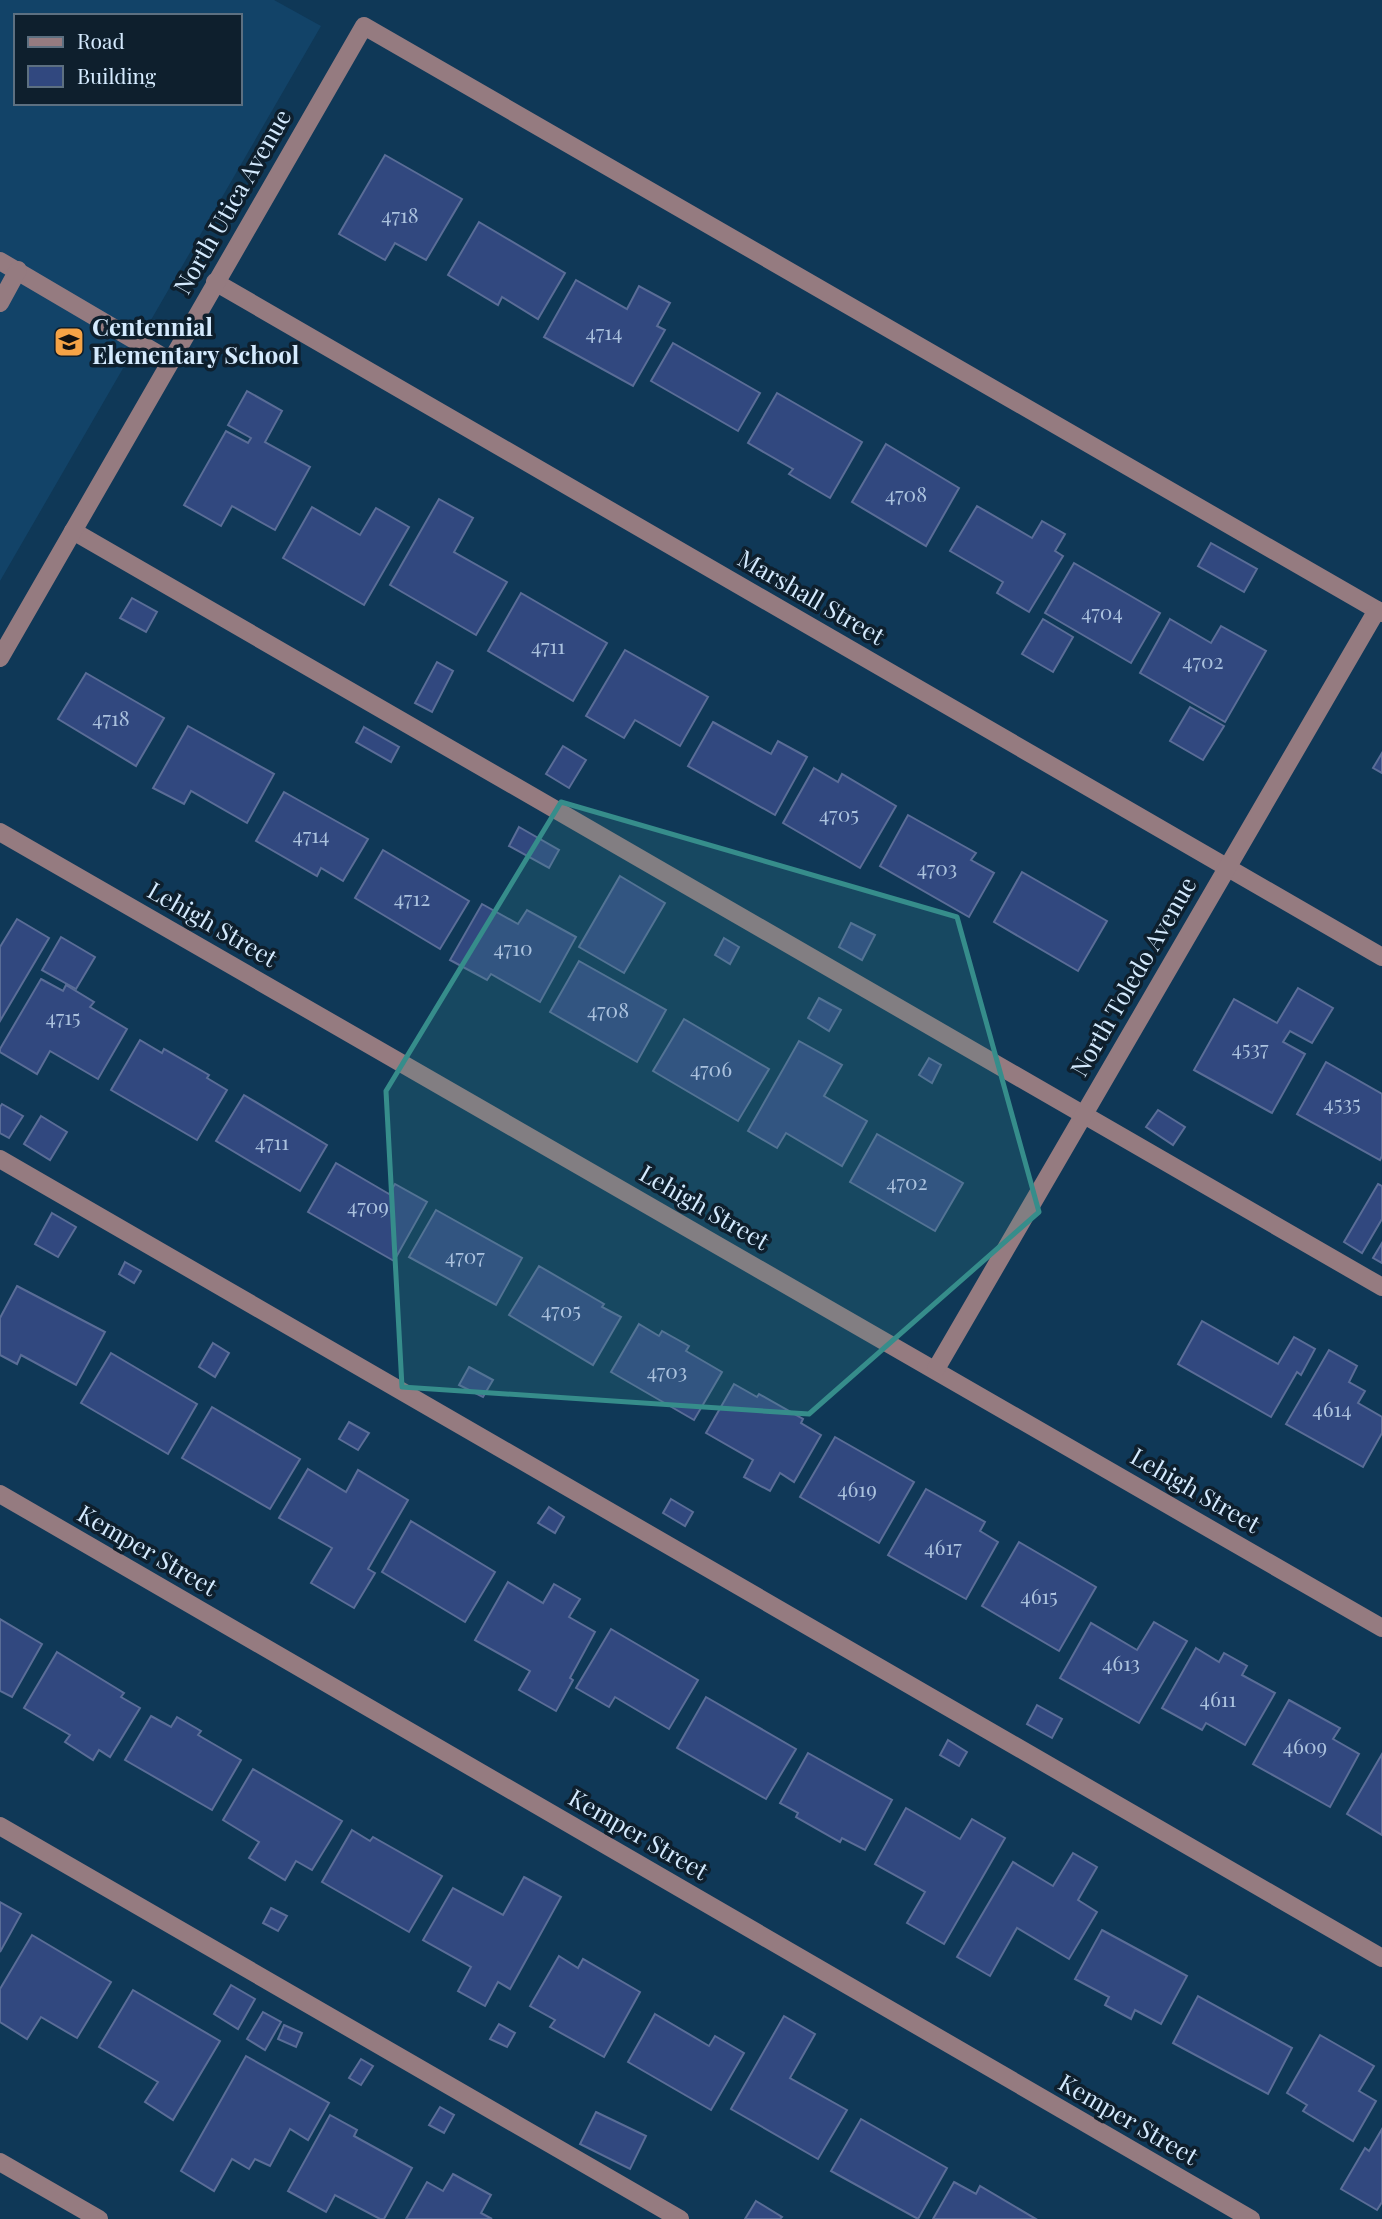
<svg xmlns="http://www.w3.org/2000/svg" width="1382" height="2219" viewBox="0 0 1382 2219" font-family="'Playfair Display',serif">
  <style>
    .built { fill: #124368; fill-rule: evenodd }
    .building { fill: #31487f; stroke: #5a6d97; stroke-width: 2 }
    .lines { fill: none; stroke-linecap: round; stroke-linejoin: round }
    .minor { stroke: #957b80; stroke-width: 18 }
    .marked { fill: #368d8b; fill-opacity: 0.2; stroke: #368d8b; stroke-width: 5; stroke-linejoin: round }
    .labels { text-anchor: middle; stroke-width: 7; stroke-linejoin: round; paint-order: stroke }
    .number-label { font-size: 21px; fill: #abc2de }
    .street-label { font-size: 24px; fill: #d4eafe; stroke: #0e1f2d }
    .poi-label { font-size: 24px; font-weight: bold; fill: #d4eafe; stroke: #0e1f2d; text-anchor: start }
  </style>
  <rect width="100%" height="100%" fill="#0f3857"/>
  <path class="built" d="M 0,0 L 274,0 L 321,26 L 0,581 ZM 16,16 L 240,16 L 240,103 L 16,103 Z"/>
  <g class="building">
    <polygon points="385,155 462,199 426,260 395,243 385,260 339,234"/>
    <polygon points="479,222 565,273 538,319 502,297 498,305 448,275"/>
    <polygon points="576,280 627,309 639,286 670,303 657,326 665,330 633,386 544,337"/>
    <polygon points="673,343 760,393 738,431 651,381"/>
    <polygon points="247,391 282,411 265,442 310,467 275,530 232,506 221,526 184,505 226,431 248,443 251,438 228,425"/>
    <polygon points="777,393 862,442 830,498 789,474 793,469 748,443"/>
    <polygon points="886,444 959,488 926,546 852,502"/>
    <polygon points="439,499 473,518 454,552 507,582 476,635 390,585"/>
    <polygon points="977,506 1032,538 1042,521 1065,534 1055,551 1063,556 1029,612 997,593 1003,582 950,551"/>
    <polygon points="312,507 360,535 376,508 409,527 364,605 283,558"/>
    <polygon points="1211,543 1257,569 1244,592 1198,566"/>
    <polygon points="1074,563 1160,613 1131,663 1045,613"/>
    <polygon points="521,593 607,643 573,701 488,651"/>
    <polygon points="132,598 157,612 146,632 120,618"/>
    <polygon points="1043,619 1073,637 1053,672 1022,654"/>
    <polygon points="1170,619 1211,643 1221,626 1266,651 1225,722 1140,673"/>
    <polygon points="625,650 708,697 680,746 635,720 624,738 586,716"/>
    <polygon points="437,662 453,671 432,712 415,703"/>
    <polygon points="86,673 164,718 136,766 58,719"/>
    <polygon points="1190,707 1224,726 1203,760 1170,741"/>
    <polygon points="713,722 771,754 778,741 807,757 775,815 688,766"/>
    <polygon points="188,726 274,774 247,823 191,791 184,804 153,788"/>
    <polygon points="364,727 399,747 391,762 356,742"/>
    <polygon points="563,746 586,760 569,788 546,774"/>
    <polygon points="1382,753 1382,773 1373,768"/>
    <polygon points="814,768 838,782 842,774 896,806 860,868 783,823"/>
    <polygon points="284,792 368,839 343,881 321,868 317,876 256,841"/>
    <polygon points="908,815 976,853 971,860 994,873 969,917 880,866"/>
    <polygon points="519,827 559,850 549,868 509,846"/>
    <polygon points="383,850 469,901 440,949 355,898"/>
    <polygon points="1022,872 1107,921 1078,971 994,922"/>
    <polygon points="620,876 665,903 624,973 579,947"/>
    <polygon points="482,904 518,924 527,910 576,937 540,1002 491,974 487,980 450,960"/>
    <polygon points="17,919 49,938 0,1021 0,947"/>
    <polygon points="851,923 875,935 862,960 839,947"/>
    <polygon points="61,937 95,957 76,989 42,970"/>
    <polygon points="724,938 739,947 730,964 715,955"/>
    <polygon points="579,961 666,1010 637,1062 550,1012"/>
    <polygon points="41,979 63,991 66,985 94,1002 90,1007 127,1029 98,1079 50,1051 37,1074 0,1052 0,1049"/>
    <polygon points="1298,988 1333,1008 1312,1043 1290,1031 1283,1042 1305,1054 1272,1113 1194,1070 1234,999 1277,1023"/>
    <polygon points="819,998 841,1010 829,1031 808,1018"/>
    <polygon points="684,1019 769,1069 738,1121 653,1071"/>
    <polygon points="140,1040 162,1053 164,1049 209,1075 207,1078 227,1090 197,1140 111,1090"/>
    <polygon points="799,1041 842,1065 824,1096 867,1121 842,1166 786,1133 777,1148 748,1131"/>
    <polygon points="929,1058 941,1065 932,1083 919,1075"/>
    <polygon points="1326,1062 1382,1094 1382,1156 1380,1160 1297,1114"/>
    <polygon points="244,1095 327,1145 300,1191 216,1141"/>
    <polygon points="2,1104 23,1116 9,1138 0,1133 0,1107"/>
    <polygon points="1158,1110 1185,1127 1173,1145 1146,1127"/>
    <polygon points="41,1116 67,1132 50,1160 24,1144"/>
    <polygon points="877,1134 963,1183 935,1231 850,1182"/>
    <polygon points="336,1163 389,1194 395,1184 427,1202 394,1261 308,1212"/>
    <polygon points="1378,1184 1382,1186 1382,1219 1362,1253 1344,1242"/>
    <polygon points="436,1210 522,1258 496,1305 409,1257"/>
    <polygon points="52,1213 76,1227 58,1257 35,1244"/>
    <polygon points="1382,1243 1382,1263 1373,1258"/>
    <polygon points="125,1262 141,1271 134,1283 119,1274"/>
    <polygon points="539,1266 604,1304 602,1307 621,1317 593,1365 509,1315"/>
    <polygon points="17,1286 105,1332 76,1385 21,1355 17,1364 0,1355 0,1318"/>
    <polygon points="1202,1321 1278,1364 1294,1337 1315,1349 1301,1375 1297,1372 1271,1417 1178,1364"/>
    <polygon points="639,1324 659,1336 662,1331 689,1346 686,1351 722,1372 694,1420 611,1372"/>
    <polygon points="213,1343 229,1353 215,1377 199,1367"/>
    <polygon points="1329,1350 1357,1366 1349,1382 1365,1391 1358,1403 1382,1417 1382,1433 1363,1467 1286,1424"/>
    <polygon points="111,1353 197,1404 168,1454 81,1403"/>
    <polygon points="469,1367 493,1380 483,1397 459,1385"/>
    <polygon points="734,1384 757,1397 759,1394 803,1419 801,1423 821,1435 794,1482 780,1473 770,1491 744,1477 753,1460 706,1433"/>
    <polygon points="212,1407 300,1459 270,1509 182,1458"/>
    <polygon points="349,1422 369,1433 358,1450 339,1439"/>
    <polygon points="835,1437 914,1482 879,1543 800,1497"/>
    <polygon points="308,1469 346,1492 358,1470 408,1500 368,1569 375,1573 354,1608 311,1583 332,1548 279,1518"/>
    <polygon points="926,1489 985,1522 980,1531 998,1542 966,1599 888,1555"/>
    <polygon points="671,1499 693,1512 685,1526 663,1513"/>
    <polygon points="549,1507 564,1517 555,1533 538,1523"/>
    <polygon points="411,1521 495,1572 465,1622 382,1572"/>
    <polygon points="1019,1542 1096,1587 1059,1651 982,1606"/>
    <polygon points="508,1582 543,1603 554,1584 580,1599 569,1617 595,1632 570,1678 573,1680 556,1711 519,1690 530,1671 475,1640"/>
    <polygon points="0,1619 42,1644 12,1697 0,1691"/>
    <polygon points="1154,1622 1187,1641 1139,1723 1060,1678 1091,1623 1137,1650"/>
    <polygon points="611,1629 698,1680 669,1729 615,1697 609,1707 576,1688"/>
    <polygon points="1196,1648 1219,1662 1224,1653 1247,1666 1242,1675 1275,1693 1245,1745 1206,1723 1202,1730 1162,1708"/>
    <polygon points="57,1652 124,1693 121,1697 140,1708 110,1757 99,1750 93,1760 65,1742 70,1735 24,1708"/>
    <polygon points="706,1697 796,1749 766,1799 677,1748"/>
    <polygon points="1289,1700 1340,1728 1333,1739 1359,1754 1330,1807 1253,1764"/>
    <polygon points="1037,1705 1062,1719 1052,1738 1027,1724"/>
    <polygon points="151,1716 171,1727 177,1717 201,1731 198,1735 241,1760 212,1810 125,1760"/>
    <polygon points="948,1740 967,1752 959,1766 940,1755"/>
    <polygon points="808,1753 892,1800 865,1850 842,1838 840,1842 796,1817 798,1813 780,1803"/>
    <polygon points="1382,1754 1382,1835 1347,1814"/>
    <polygon points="253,1769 342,1821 312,1870 296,1861 285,1880 249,1858 259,1842 223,1820"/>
    <polygon points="906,1808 960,1839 972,1819 1005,1838 944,1944 907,1923 925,1892 875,1864"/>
    <polygon points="352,1830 370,1841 373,1837 442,1876 409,1932 322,1882"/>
    <polygon points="1073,1853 1097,1867 1078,1900 1097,1912 1069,1959 1017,1928 990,1976 957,1957 1013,1862 1053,1886"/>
    <polygon points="524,1877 561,1897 510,1989 498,1982 485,2006 458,1991 471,1967 423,1940 453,1888 503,1915"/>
    <polygon points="0,1902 21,1914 0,1952"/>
    <polygon points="271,1908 287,1916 278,1931 263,1923"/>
    <polygon points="1102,1930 1187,1976 1161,2024 1135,2010 1131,2019 1105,2005 1109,1997 1075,1979"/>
    <polygon points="32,1935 111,1982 77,2038 41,2017 27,2039 0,2022 0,1989"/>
    <polygon points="559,1956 578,1968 583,1959 640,1992 604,2057 550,2027 555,2020 530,2006"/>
    <polygon points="231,1985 255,1999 238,2029 214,2014"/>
    <polygon points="133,1990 220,2041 173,2120 145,2102 158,2082 99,2047"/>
    <polygon points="1198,1996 1292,2048 1268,2094 1173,2043"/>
    <polygon points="263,2012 281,2022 265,2050 247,2039"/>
    <polygon points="655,2014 709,2046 715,2036 744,2053 711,2110 628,2062"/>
    <polygon points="784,2016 815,2034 790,2078 847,2110 818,2159 731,2109"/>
    <polygon points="499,2024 515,2033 507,2047 490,2039"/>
    <polygon points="284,2025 302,2033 296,2047 278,2039"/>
    <polygon points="1320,2035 1374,2066 1359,2091 1376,2101 1353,2141 1303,2111 1307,2105 1287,2093"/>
    <polygon points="246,2056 329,2103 308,2140 290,2129 270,2166 255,2159 249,2169 232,2159 214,2191 181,2171"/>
    <polygon points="361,2059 373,2066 361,2085 349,2078"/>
    <polygon points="440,2107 454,2115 444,2133 429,2125"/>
    <polygon points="596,2112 646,2136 630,2169 580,2144"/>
    <polygon points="330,2115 357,2130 354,2136 412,2168 384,2219 380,2219 335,2195 326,2212 288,2191"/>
    <polygon points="861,2119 947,2168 918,2219 831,2171"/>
    <polygon points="1382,2129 1382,2202 1377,2210 1341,2189 1365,2148 1369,2151"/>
    <polygon points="453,2174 491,2195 481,2213 492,2219 406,2219 427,2182 443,2191"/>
    <polygon points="954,2182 976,2194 980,2186 1036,2219 933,2219"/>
    <polygon points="756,2201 782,2217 780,2219 745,2219"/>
  </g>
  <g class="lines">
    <g class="minor">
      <polyline points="0,261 170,361"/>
      <polyline points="215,282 1382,957"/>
      <polyline points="0,303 18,270"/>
      <polyline points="73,531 1382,1287"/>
      <polyline points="0,658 364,26 1382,613"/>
      <polyline points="0,832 1382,1628"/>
      <polyline points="0,1159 1382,1958"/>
      <polyline points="936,1369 1377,610"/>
      <polyline points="0,1494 1251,2219"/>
      <polyline points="0,1826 680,2219"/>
      <polyline points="0,2162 99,2219"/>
    </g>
  </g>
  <path class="marked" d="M 561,802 L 957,917 L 1039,1212 L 809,1414 L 402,1387 L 386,1091 Z"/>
  <defs>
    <g id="school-square" transform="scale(1.575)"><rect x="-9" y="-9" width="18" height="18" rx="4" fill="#f5a346" stroke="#0e1f2d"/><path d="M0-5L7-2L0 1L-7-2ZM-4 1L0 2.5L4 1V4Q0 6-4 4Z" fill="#111"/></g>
  </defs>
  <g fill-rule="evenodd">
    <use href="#school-square" x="69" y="342"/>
  </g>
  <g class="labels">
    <g class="number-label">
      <text x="400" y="223">4718</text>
      <text x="604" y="340">4714</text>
      <text x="906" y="502">4708</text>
      <text x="1102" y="620">4704</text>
      <text x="548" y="654">4711</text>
      <text x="1203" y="669">4702</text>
      <text x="111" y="726">4718</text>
      <text x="839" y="822">4705</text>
      <text x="311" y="843">4714</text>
      <text x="937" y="876">4703</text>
      <text x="412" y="906">4712</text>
      <text x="513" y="956">4710</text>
      <text x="608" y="1018">4708</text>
      <text x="63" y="1025">4715</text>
      <text x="1250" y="1056">4537</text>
      <text x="711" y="1077">4706</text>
      <text x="1342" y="1111">4535</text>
      <text x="272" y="1150">4711</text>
      <text x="907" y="1190">4702</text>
      <text x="368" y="1214">4709</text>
      <text x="465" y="1264">4707</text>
      <text x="561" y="1318">4705</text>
      <text x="667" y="1379">4703</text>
      <text x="1332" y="1417">4614</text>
      <text x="857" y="1497">4619</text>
      <text x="943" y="1555">4617</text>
      <text x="1039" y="1604">4615</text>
      <text x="1121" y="1671">4613</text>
      <text x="1218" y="1707">4611</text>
      <text x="1305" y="1754">4609</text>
    </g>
    <g class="street-label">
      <text transform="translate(233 202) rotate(-60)" y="8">North Utica Avenue</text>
      <text transform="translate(811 598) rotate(30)" y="8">Marshall Street</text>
      <text transform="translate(212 925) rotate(30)" y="8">Lehigh Street</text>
      <text transform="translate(1134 977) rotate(-60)" y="8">North Toledo Avenue</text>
      <text transform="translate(704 1208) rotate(30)" y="8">Lehigh Street</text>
      <text transform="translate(1195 1491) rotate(30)" y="8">Lehigh Street</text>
      <text transform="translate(147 1551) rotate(30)" y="8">Kemper Street</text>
      <text transform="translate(638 1835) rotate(30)" y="8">Kemper Street</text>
      <text transform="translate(1128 2120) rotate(30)" y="8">Kemper Street</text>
    </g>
    <g class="poi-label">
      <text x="92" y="336">Centennial<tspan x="92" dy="28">Elementary School</tspan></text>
    </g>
  </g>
  <rect x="14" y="14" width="228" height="91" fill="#0e1f2d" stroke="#5d7081" stroke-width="2"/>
  <rect x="28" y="37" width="35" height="10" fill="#957b80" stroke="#5d7081" stroke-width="2"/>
  <text x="77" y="49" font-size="21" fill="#d4eafe">Road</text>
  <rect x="28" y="66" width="35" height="21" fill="#31487f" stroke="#5d7081" stroke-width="2"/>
  <text x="77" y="84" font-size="21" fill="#d4eafe">Building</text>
</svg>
